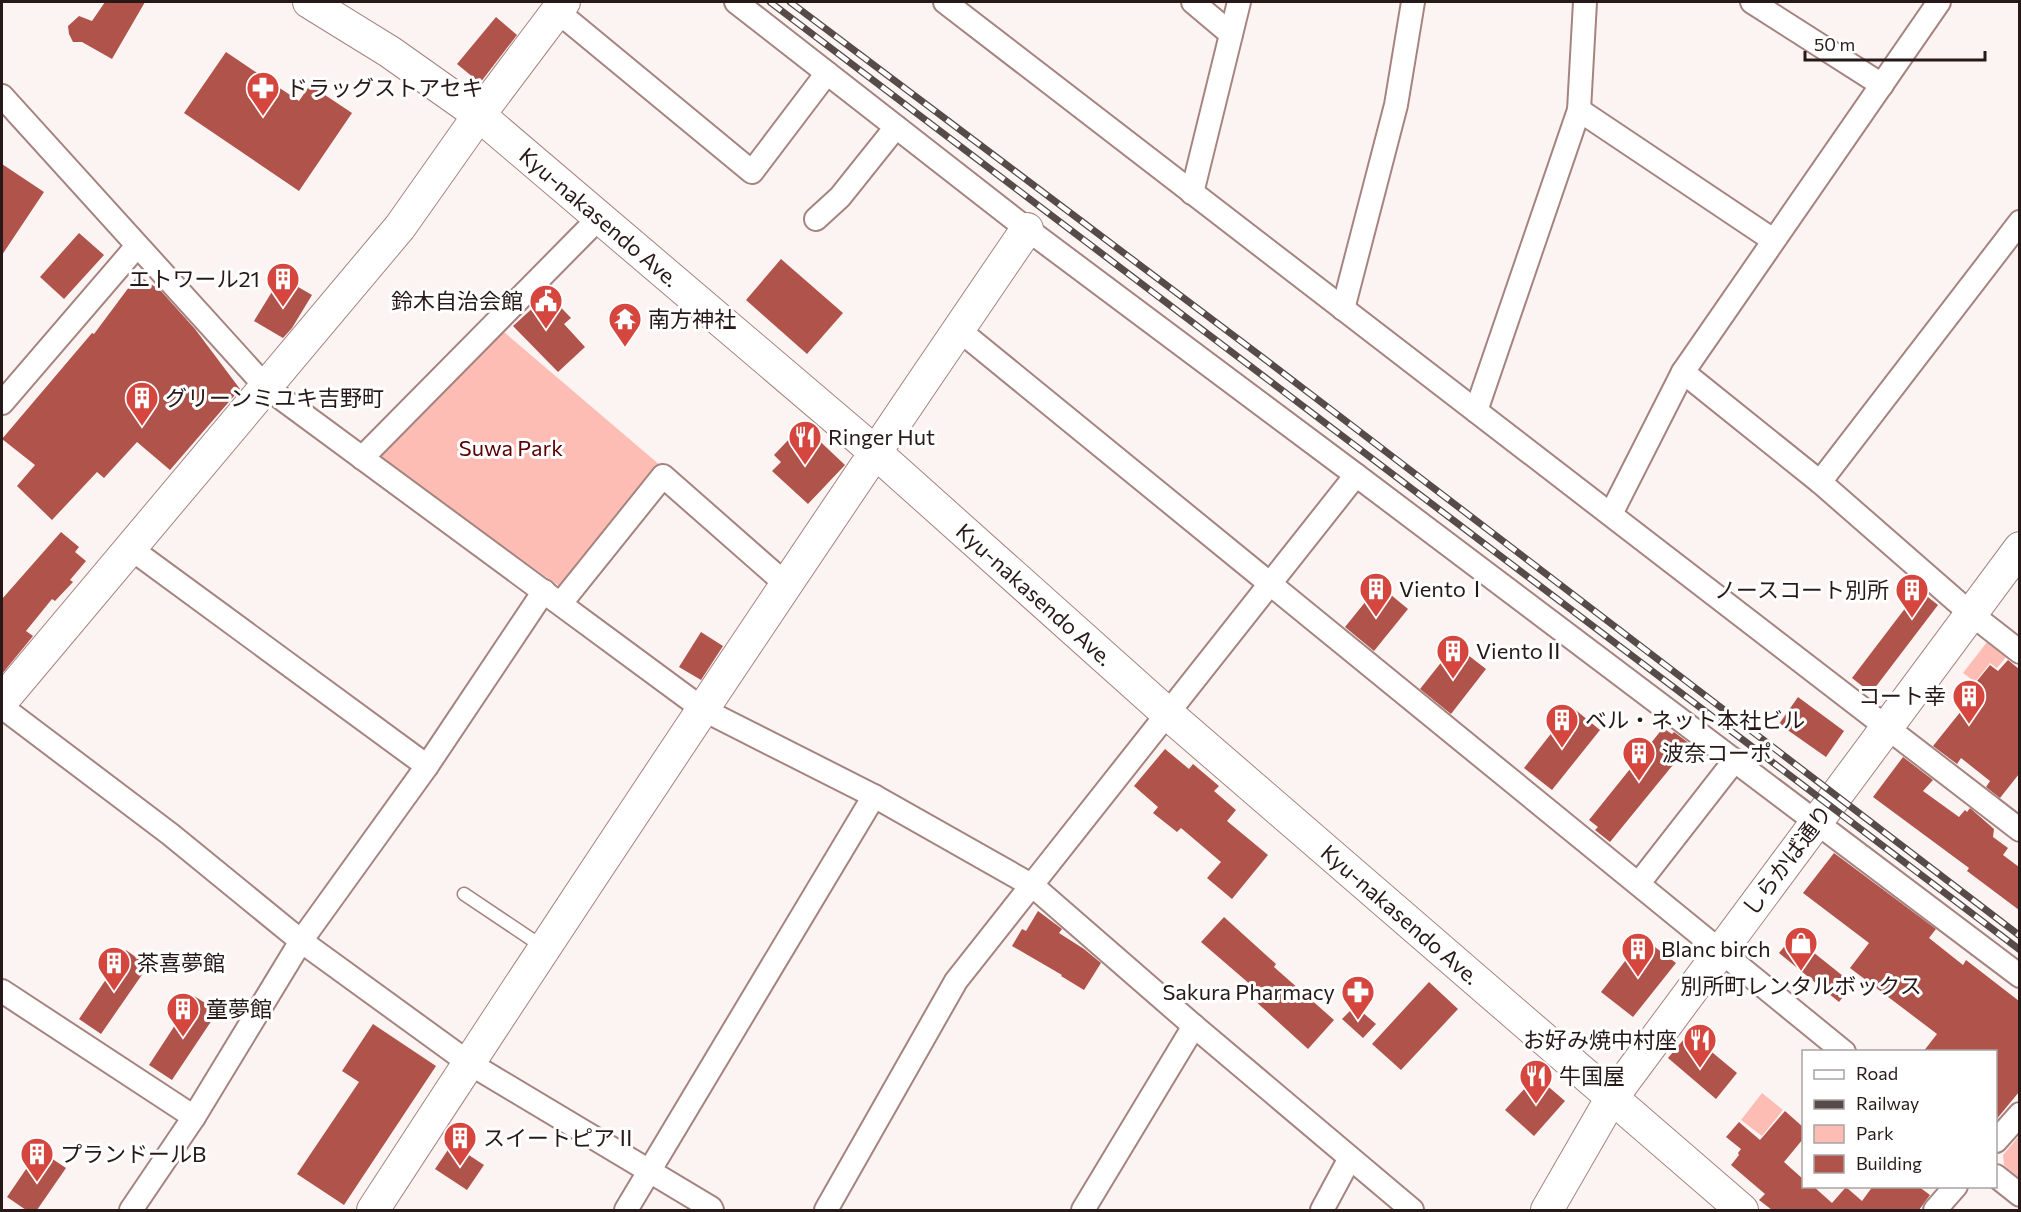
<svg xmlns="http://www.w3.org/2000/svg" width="2021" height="1212" viewBox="0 0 2021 1212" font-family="Commissioner,'Noto Sans JP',sans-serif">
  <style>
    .green { fill: #febdb4 }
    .building { fill: #b0544b }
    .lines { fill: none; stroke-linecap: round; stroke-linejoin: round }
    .lane-casing { stroke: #a58480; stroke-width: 15 }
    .street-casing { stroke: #a58480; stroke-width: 26 }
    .secondary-casing { stroke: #a58480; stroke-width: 34 }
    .lane { stroke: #fff; stroke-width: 12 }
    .street { stroke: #fff; stroke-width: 22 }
    .secondary { stroke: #fff; stroke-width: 32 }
    .rail-casing { stroke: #574b4a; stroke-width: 7 }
    .rail { stroke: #fff; stroke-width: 4.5; stroke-dasharray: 14; stroke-linecap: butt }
    .labels { text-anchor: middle; stroke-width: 6; stroke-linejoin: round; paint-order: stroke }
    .poi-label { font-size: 22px; fill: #261918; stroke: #fff; text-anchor: start }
    .street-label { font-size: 22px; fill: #261918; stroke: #fff }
    .park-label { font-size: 22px; fill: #5b0003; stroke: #fff }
  </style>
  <rect width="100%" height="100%" fill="#fcf4f3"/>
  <g class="green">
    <polygon points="504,332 661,466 559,586 378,457"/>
    <polygon points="1987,642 2006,657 1997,668 1990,663 1975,682 1963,673"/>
    <polygon points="1762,1093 1783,1110 1762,1136 1741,1120"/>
    <polygon points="2019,1136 2019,1178 2004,1165 2003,1155"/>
  </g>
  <g class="building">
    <polygon points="105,2 145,2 112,59 82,42 73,42 69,34 68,26 79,16 92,21"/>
    <polygon points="496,17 517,35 480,83 457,64"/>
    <polygon points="226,52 299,101 310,85 352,113 299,191 184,113"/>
    <polygon points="2,164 44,192 2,255"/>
    <polygon points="79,233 104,255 64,299 40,277"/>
    <polygon points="781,259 843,313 807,354 746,300"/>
    <polygon points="138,275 161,291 195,329 240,389 170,470 137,442 104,478 97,472 52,520 17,486 35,465 2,439 92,333 94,334"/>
    <polygon points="281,277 312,295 292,328 283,338 254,321"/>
    <polygon points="548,294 571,318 564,324 585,347 558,372 513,326"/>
    <polygon points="809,431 845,465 808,504 772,471 781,462 774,455 792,436 799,442"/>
    <polygon points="61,532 79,547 75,552 86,561 70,580 73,582 55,601 52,599 26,631 33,636 2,674 2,599"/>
    <polygon points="1379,585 1408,609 1374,651 1345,627"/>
    <polygon points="1919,590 1938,605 1871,693 1852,678"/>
    <polygon points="701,632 723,646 701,680 679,667"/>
    <polygon points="1455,645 1486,669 1451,714 1420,689"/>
    <polygon points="2008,660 2019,669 2019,774 2000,798 1986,787 1990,781 1961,758 1957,764 1933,746 1982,685 1977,681 1990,665 1998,671"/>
    <polygon points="1798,697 1844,731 1826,757 1779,724"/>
    <polygon points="1572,707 1600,730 1552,790 1524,768"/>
    <polygon points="1663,728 1672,734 1674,732 1690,744 1610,842 1595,830 1598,827 1589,820"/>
    <polygon points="1165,749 1189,769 1193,764 1219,786 1214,791 1236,810 1227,821 1268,855 1232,899 1207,878 1221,862 1181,828 1177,832 1153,813 1158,807 1134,786"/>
    <polygon points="1903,757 1933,780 1923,791 1959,817 1965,810 1967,812 1970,808 1994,829 1993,837 2008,848 2003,855 2019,867 2019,910 1967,871 1969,868 1873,797"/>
    <polygon points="1834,853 1936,929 1929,938 1963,965 1966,960 2019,1001 2019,1092 1995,1121 1995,1052 1923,1052 1937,1034 1850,968 1869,943 1803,893"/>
    <polygon points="1038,911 1062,929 1059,933 1084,949 1101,963 1084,990 1061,976 1062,975 1012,946 1022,929 1026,931"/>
    <polygon points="1224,917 1276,964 1274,967 1334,1020 1308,1049 1253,999 1259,992 1201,942"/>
    <polygon points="1793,936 1853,984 1839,1002 1779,953"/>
    <polygon points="1643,938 1676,963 1633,1017 1601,992"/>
    <polygon points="126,950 148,966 101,1034 79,1019"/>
    <polygon points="1429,982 1458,1009 1401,1070 1372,1044"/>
    <polygon points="194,996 218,1011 172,1080 149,1065"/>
    <polygon points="1355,1006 1376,1024 1363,1038 1342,1019"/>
    <polygon points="373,1024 436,1066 344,1205 297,1174 359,1082 342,1071"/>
    <polygon points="1689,1033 1737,1073 1716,1099 1668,1058"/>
    <polygon points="1536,1076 1565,1101 1534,1136 1505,1110"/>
    <polygon points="1785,1111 1803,1127 1803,1139 1784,1162 1803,1179 1803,1186 1813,1186 1832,1203 1846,1187 1862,1201 1873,1186 1918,1186 1930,1195 1919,1210 1772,1210 1759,1200 1765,1194 1731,1165 1739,1155 1738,1153 1741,1149 1726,1137 1739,1122 1760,1140"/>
    <polygon points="452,1144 484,1165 467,1190 435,1169"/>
    <polygon points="39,1150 66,1168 37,1210 26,1210 7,1197"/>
  </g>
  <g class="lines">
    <g class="lane-casing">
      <polyline id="lane" points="464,894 543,947"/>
    </g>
    <g class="street-casing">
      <g id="street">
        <polyline points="736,2 1027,229 1356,475 2020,976"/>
        <polyline points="945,2 2020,830"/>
        <polyline points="1193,2 1231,34"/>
        <polyline points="1752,2 1882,85"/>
        <polyline points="557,11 752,172 827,73"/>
        <polyline points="2,96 266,387 704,710 874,796 1033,886 1194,1026 1412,1210"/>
        <polyline points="1579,110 1773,240"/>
        <polyline points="1192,193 1239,2"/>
        <polyline points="816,219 840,197 896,127"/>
        <polyline points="1343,309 1396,105 1413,2"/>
        <polyline points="959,330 1844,1052"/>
        <polyline points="1683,372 1820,482 1970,613 2020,652"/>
        <polyline points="2,403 137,246"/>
        <polyline points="1476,411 1579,110 1585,2"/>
        <polyline points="362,458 600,217"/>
        <polyline points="1820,482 2020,222"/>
        <polyline points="1611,514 1683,372 1939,2"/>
        <polyline points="130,548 427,766"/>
        <polyline points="561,603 663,476 787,585"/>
        <polyline points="2,707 170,834 301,941 469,1063 711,1208 712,1210"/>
        <polyline points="1639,883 1735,760"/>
        <polyline points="2,991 194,1117"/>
        <polyline points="1996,1141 2020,1114"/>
        <polyline points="1996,1176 2020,1195"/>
        <polyline points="131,1210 194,1117 301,941 427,766 544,591"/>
        <polyline points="626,1210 874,796"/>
        <polyline points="826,1210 956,981 1356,475"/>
        <polyline points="1083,1210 1194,1026"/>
        <polyline points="1322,1210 1350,1158"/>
        <polyline points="1935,1210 1956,1186"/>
      </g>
    </g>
    <g class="secondary-casing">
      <g id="secondary">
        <path id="s1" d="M 309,2 L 390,52 L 479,115 L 875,452 L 1168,714 L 1742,1210"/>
        <polyline points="2,701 400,227 479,115 564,2"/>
        <path d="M 373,1210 C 587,881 805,554 1027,229"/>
        <polyline points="1547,1210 1611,1099 2020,548"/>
      </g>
    </g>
    <use href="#lane" class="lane"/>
    <use href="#street" class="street"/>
    <use href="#secondary" class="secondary"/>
    <g class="rail-casing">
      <g id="rail">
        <polyline points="770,2 2020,950"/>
        <polyline points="790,2 1262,357 2020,936"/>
      </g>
    </g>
    <use href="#rail" class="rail"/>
  </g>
  <defs>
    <g id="pharmacy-pin" transform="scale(1.725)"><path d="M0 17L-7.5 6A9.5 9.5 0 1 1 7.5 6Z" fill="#d5463e" stroke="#fff"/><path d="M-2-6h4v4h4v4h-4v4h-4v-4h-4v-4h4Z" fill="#fff"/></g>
    <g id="building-pin" transform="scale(1.725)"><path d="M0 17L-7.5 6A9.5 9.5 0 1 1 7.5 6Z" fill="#d5463e" stroke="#fff"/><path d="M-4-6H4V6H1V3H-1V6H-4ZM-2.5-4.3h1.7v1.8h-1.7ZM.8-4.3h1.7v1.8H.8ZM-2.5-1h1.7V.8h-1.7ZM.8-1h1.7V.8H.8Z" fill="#fff"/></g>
    <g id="civic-pin" transform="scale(1.725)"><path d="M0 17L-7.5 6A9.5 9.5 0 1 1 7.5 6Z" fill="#d5463e" stroke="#fff"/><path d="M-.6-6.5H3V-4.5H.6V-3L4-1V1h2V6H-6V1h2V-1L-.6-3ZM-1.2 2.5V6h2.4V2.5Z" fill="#fff"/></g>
    <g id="temple-pin" transform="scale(1.725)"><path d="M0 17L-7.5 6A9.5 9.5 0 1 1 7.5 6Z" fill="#d5463e" stroke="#fff"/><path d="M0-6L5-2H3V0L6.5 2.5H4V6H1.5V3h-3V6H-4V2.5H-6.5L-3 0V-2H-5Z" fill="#fff"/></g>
    <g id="restaurant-pin" transform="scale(1.725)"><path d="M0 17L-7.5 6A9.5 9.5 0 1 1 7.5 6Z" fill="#d5463e" stroke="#fff"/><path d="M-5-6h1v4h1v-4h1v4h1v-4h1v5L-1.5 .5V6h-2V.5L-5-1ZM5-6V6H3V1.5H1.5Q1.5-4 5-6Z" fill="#fff"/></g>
    <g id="shop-pin" transform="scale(1.725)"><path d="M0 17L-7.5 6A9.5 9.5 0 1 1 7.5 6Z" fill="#d5463e" stroke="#fff"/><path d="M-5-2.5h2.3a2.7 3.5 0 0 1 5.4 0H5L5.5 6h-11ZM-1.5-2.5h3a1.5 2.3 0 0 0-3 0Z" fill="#fff"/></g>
  </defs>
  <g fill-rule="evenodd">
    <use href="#pharmacy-pin" x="263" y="88"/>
    <use href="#building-pin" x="283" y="279"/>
    <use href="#civic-pin" x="546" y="301"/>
    <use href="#temple-pin" x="625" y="319"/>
    <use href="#building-pin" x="142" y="398"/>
    <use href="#restaurant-pin" x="805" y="437"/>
    <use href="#building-pin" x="1376" y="589"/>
    <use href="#building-pin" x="1912" y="590"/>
    <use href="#building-pin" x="1453" y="651"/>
    <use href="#building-pin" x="1969" y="696"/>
    <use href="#building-pin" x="1562" y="720"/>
    <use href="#building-pin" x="1639" y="753"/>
    <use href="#shop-pin" x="1801" y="943"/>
    <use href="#building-pin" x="1638" y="949"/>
    <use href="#building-pin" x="114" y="963"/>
    <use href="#pharmacy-pin" x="1358" y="992"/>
    <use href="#building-pin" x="183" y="1009"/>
    <use href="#restaurant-pin" x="1700" y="1040"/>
    <use href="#restaurant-pin" x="1536" y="1076"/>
    <use href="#building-pin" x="460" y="1138"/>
    <use href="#building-pin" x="37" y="1154"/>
  </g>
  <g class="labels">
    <g class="poi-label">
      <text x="286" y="96">ドラッグストアセキ</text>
      <text x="260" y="287" text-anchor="end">エトワール21</text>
      <text x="523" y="309" text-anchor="end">鈴木自治会館</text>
      <text x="648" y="327">南方神社</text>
      <text x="165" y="406">グリーンミユキ吉野町</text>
      <text x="828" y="445">Ringer Hut</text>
      <text x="1399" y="597">VientoⅠ</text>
      <text x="1889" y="598" text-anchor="end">ノースコート別所</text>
      <text x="1476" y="659">VientoⅡ</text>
      <text x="1946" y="704" text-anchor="end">コート幸</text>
      <text x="1585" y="728">ベル・ネット本社ビル</text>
      <text x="1662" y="761">波奈コーポ</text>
      <text x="1661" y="957">Blanc birch</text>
      <text x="137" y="971">茶喜夢館</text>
      <text x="1801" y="994" text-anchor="middle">別所町レンタルボックス</text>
      <text x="1335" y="1000" text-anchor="end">Sakura Pharmacy</text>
      <text x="206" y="1017">童夢館</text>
      <text x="1677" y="1048" text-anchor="end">お好み焼中村座</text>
      <text x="1559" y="1084">牛国屋</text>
      <text x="483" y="1146">スイートピアⅡ</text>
      <text x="60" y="1162">プランドールB</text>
    </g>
    <g class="street-label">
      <text dy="8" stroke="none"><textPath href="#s1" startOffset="362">Kyu-nakasendo Ave.</textPath></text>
      <text dy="8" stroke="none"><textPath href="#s1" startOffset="938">Kyu-nakasendo Ave.</textPath></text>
      <text transform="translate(1787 860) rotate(-53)" y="8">しらかば通り</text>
      <text dy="8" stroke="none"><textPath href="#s1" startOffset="1424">Kyu-nakasendo Ave.</textPath></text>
    </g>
    <g class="park-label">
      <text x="511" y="456">Suwa Park</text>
    </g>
  </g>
  <rect width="2021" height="1212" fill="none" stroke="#261918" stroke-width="6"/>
  <rect x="1802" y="1050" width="195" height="138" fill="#ffffff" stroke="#a8a3a3" stroke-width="1.5"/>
  <rect x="1814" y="1070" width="30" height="9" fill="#ffffff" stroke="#a8a3a3" stroke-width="1.5"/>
  <text x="1856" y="1080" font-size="18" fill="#261918">Road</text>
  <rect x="1814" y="1100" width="30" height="9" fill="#574b4a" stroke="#a8a3a3" stroke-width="1.5"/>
  <text x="1856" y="1110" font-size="18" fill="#261918">Railway</text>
  <rect x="1814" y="1125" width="30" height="18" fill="#febdb4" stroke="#a8a3a3" stroke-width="1.5"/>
  <text x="1856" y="1140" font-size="18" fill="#261918">Park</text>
  <rect x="1814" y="1155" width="30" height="18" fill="#b0544b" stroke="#a8a3a3" stroke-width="1.5"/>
  <text x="1856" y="1170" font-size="18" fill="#261918">Building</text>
  <path d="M1805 51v9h180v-9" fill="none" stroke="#261918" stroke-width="3"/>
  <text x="1814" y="51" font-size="18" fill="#261918" stroke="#ffffff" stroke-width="4.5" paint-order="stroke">50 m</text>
</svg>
